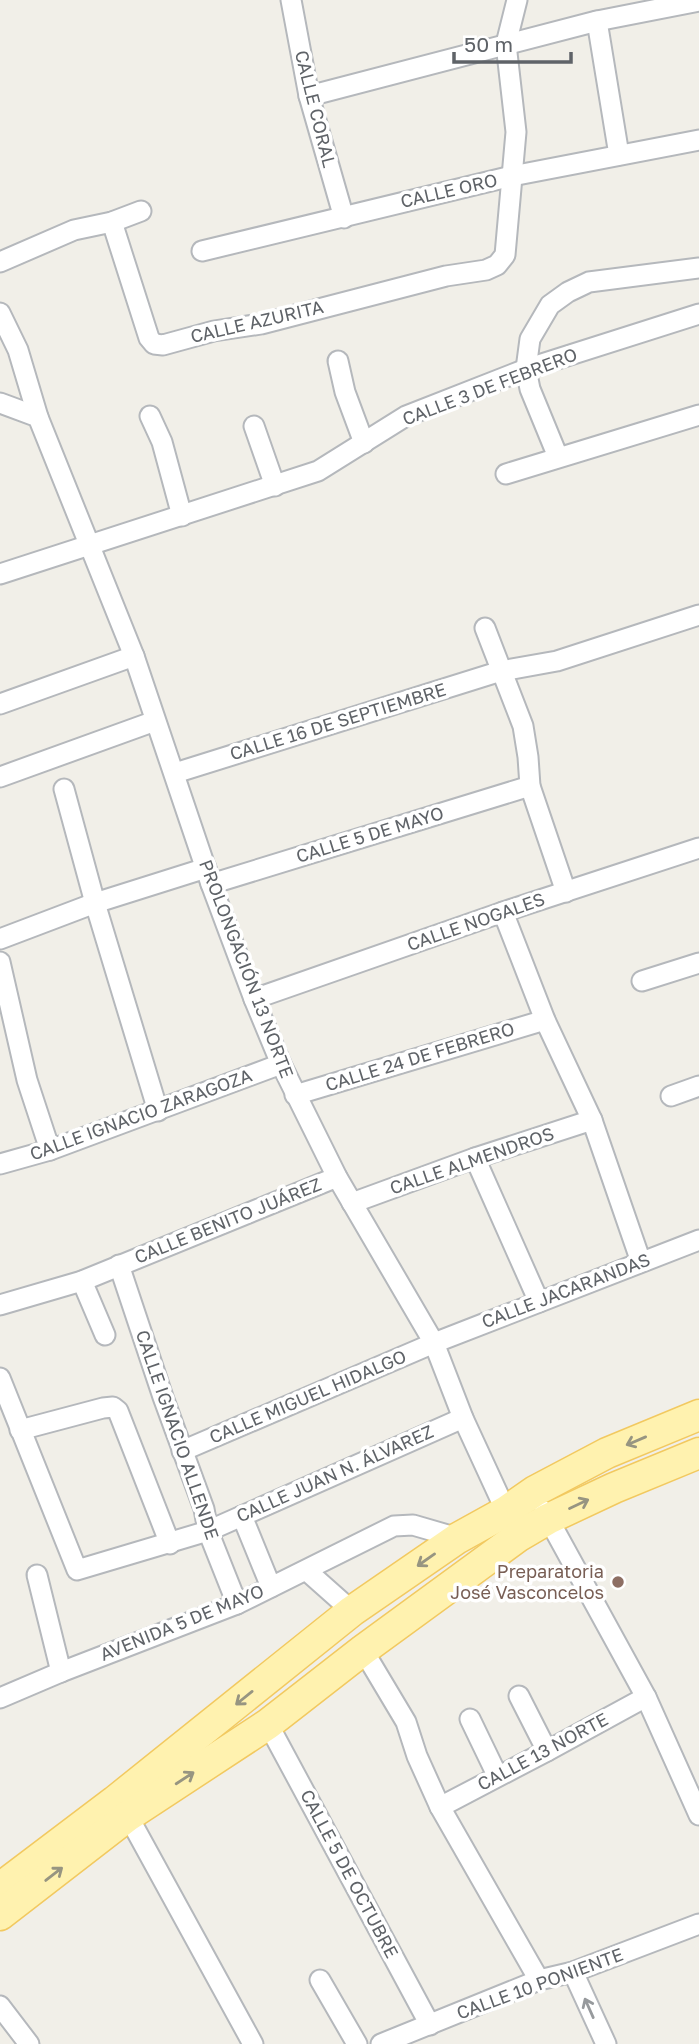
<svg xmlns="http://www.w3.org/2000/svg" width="699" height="2044" viewBox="0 0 699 2044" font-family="'Golos Text',sans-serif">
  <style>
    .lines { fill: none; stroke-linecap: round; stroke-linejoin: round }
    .street-casing { stroke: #b5b8bc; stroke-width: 23 }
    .primary-casing { stroke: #f2c960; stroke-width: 33 }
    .street { stroke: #fff; stroke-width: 19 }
    .primary { stroke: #fff2af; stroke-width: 30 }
    .oneway { stroke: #979581 }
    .oneway2 { stroke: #979a9d }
    .education-dot { fill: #8d6e63; stroke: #fff; stroke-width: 2.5 }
    .labels { text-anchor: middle; stroke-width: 7; stroke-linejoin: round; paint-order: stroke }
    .street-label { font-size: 18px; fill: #5f6368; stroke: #fff }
    .education-label { font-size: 18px; fill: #785e54; stroke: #fff; text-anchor: end }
  </style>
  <rect width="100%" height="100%" fill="#f1efe8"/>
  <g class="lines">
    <g class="street-casing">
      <g id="street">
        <polyline points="291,0 309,96 344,218"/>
        <polyline points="597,21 619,155"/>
        <polyline points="309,96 597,21 699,1"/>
        <polyline points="112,222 149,338 154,344 163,345 214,331 261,324 446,276 486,270 497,265 505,255 516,132 506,44 517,0"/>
        <polyline points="202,251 512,176 699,140"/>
        <polyline points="0,262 74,230 112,222 141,211"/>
        <polyline points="0,313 18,350 38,417"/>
        <polyline points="338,361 345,392 364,443"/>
        <polyline points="0,403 38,417 134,656 211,884 254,999 281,1064 337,1177 434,1343 463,1418 510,1520"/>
        <polyline points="150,416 162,442 182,516"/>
        <polyline points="254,426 275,486"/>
        <polyline points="558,457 530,389 526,369 530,339 550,305 568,292 589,282 699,268"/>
        <polyline points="506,474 699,415"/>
        <polyline points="0,574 318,471 406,416 526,369 699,314"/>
        <polyline points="485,628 523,726 528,757 530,786 566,892"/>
        <polyline points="0,704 134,656"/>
        <polyline points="175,773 501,671 557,661 699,615"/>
        <polyline points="0,777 155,721"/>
        <polyline points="64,789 95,903 158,1111"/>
        <polyline points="211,884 530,786"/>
        <polyline points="503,912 545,1020 592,1120 641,1262"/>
        <polyline points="0,939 95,903 206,868"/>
        <polyline points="0,962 27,1080 50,1150"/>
        <polyline points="642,981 699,963"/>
        <polyline points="254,999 503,912 699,848"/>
        <polyline points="295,1095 545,1020"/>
        <polyline points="671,1096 699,1086"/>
        <polyline points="475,1158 539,1302"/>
        <polyline points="0,1164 50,1150 281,1064"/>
        <polyline points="352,1203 475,1158 592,1120"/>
        <polyline points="119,1265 163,1397 204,1509 208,1531 237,1604"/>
        <polyline points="82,1281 105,1335"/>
        <polyline points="0,1305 82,1281 337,1177"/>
        <polyline points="0,1378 77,1570 208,1531 463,1418"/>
        <polyline points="20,1430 103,1408 113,1407 118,1411 170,1544"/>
        <polyline points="182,1451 434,1343 699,1240"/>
        <polyline points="544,1511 646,1697 699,1815"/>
        <polyline points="242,1516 271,1587"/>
        <polyline points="307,1571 352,1611"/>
        <polyline points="37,1575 61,1672"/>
        <polyline points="363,1650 406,1722 417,1756 440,1807 539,1980"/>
        <polyline points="519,1696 547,1751"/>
        <polyline points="0,1698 61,1672 237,1604 394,1526 413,1525 458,1538"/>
        <polyline points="470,1719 497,1775"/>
        <polyline points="268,1724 430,2025"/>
        <polyline points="440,1807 547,1751 646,1697"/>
        <polyline points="128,1816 253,2044"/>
        <polyline points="573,1972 606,2044"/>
        <polyline points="320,1980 357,2044"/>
        <polyline points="0,2006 29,2044"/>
        <polyline points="381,2044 539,1980 573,1972 699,1924"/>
      </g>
    </g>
    <g class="primary-casing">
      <g id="primary">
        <polyline points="0,1888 115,1801 352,1611 458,1538 505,1512 535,1491 607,1453 699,1415"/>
        <polyline points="0,1915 128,1816 268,1724 363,1650 519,1536 548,1519 614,1488 699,1453"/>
      </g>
    </g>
    <use href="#street" class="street"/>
    <use href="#primary" class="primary"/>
  </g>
  <defs><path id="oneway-shaft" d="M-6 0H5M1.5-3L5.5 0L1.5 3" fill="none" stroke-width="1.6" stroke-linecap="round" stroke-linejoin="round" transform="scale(1.75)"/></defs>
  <g class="oneway">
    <use href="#oneway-shaft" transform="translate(636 1441) rotate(157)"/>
    <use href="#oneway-shaft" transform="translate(579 1504) rotate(-25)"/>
    <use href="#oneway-shaft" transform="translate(426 1560) rotate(145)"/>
    <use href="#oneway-shaft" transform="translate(244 1698) rotate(141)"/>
    <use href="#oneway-shaft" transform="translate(185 1778) rotate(-33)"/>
    <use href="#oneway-shaft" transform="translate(54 1874) rotate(-38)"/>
  </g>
  <use class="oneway2" href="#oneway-shaft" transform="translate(589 2008) rotate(-114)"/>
  <circle class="education-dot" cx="618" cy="1582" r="7"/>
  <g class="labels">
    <g class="street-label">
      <text transform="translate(315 109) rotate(76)" y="6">CALLE CORAL</text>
      <text transform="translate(449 191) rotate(-13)" y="6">CALLE ORO</text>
      <text transform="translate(257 322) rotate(-13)" y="6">CALLE AZURITA</text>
      <text transform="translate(490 387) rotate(-21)" y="6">CALLE 3 DE FEBRERO</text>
      <text transform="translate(338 722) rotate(-17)" y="6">CALLE 16 DE SEPTIEMBRE</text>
      <text transform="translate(370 835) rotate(-17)" y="6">CALLE 5 DE MAYO</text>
      <text transform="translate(476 922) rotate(-19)" y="6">CALLE NOGALES</text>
      <text transform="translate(246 969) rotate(69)" y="6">PROLONGACIÓN 13 NORTE</text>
      <text transform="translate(420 1057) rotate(-17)" y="6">CALLE 24 DE FEBRERO</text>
      <text transform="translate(141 1115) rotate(-20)" y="6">CALLE IGNACIO ZARAGOZA</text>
      <text transform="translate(472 1161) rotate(-19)" y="6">CALLE ALMENDROS</text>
      <text transform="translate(228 1221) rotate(-22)" y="6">CALLE BENITO JUÁREZ</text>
      <text transform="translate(566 1291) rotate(-21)" y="6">CALLE JACARANDAS</text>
      <text transform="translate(308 1397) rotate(-23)" y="6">CALLE MIGUEL HIDALGO</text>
      <text transform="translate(177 1435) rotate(71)" y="6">CALLE IGNACIO ALLENDE</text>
      <text transform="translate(335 1474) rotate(-24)" y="6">CALLE JUAN N. ÁLVAREZ</text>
      <text transform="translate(182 1623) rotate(-22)" y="6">AVENIDA 5 DE MAYO</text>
      <text transform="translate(543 1752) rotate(-28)" y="6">CALLE 13 NORTE</text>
      <text transform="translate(349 1874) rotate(62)" y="6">CALLE 5 DE OCTUBRE</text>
      <text transform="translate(540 1984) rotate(-20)" y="6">CALLE 10 PONIENTE</text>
    </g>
    <g class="education-label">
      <text x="604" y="1578">Preparatoria<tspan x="604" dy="21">José Vasconcelos</tspan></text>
    </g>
  </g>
  <path d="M454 52v10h117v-10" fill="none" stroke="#5f6368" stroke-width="3.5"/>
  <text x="464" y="52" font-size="21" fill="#5f6368" stroke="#ffffff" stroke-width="5" paint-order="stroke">50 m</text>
</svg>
